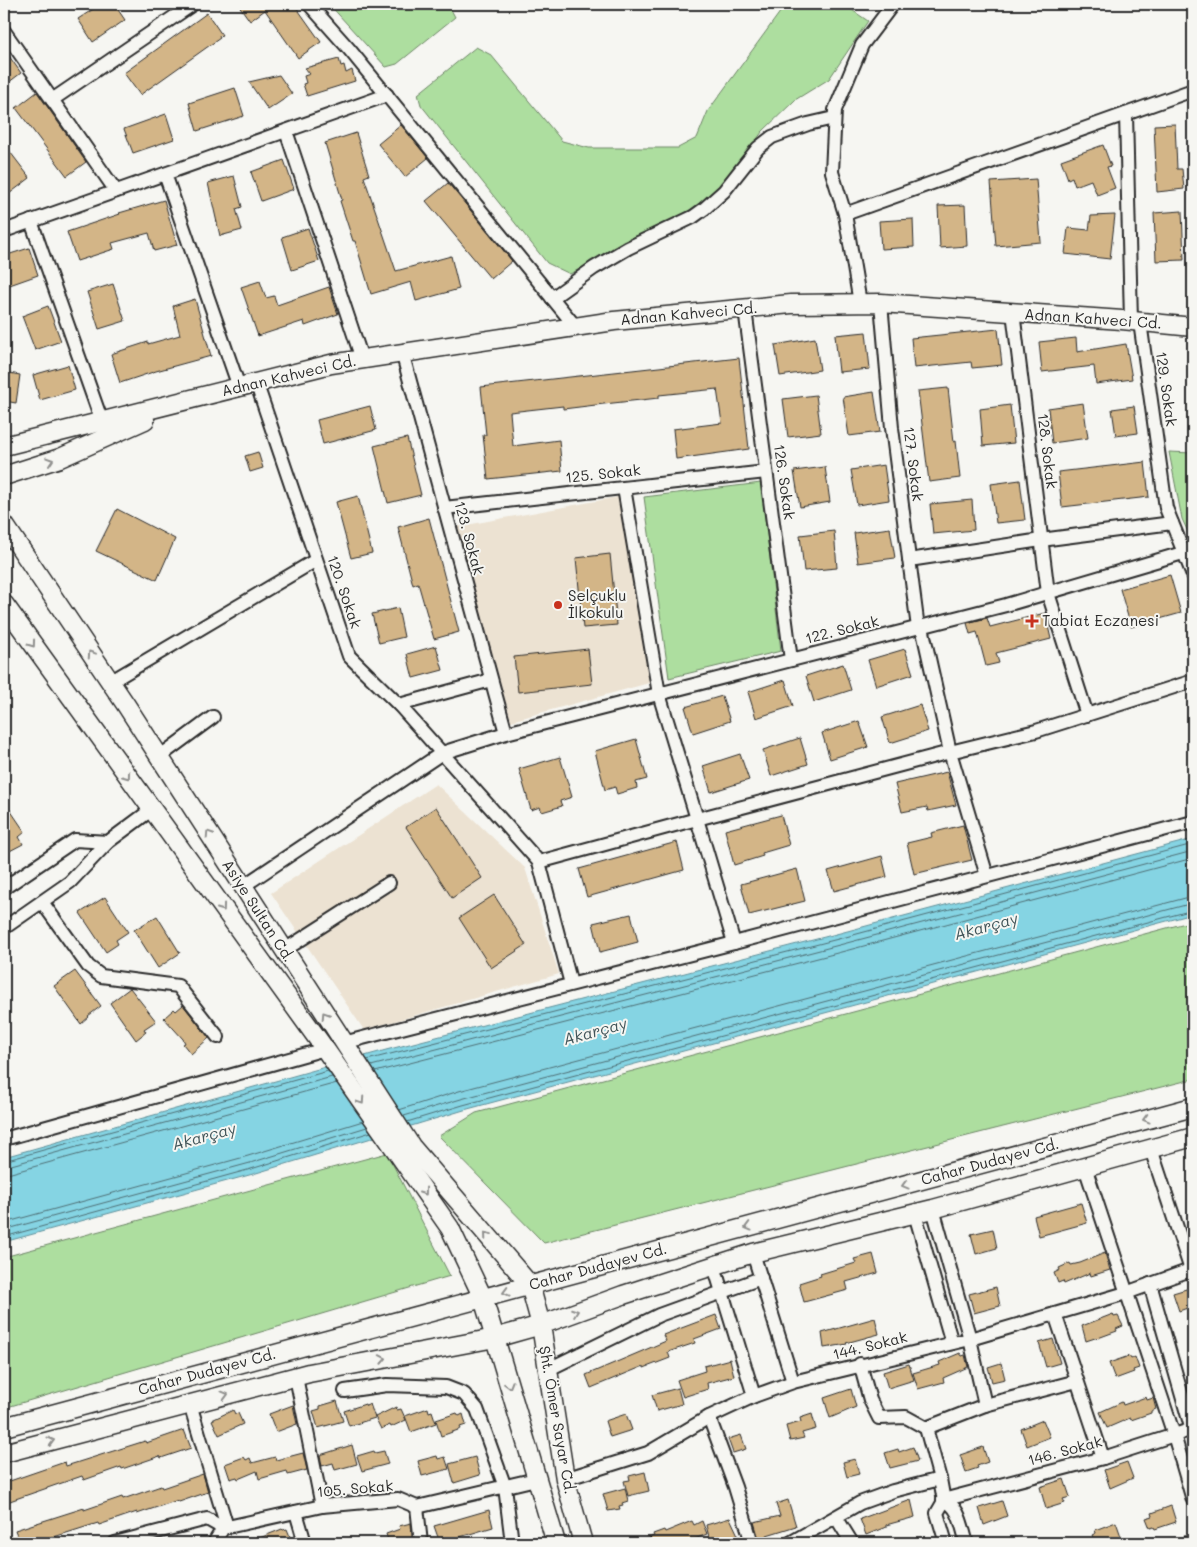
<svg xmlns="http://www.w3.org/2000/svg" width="1197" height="1547" viewBox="0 0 1197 1547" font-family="Mali,sans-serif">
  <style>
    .built { fill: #ece2d2 }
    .green { fill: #adde9f; stroke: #6c8465 }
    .water { fill: #85d4e3; stroke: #619099 }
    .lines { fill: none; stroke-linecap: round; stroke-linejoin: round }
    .shore { stroke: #4f6f75; stroke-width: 1 }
    .building { fill: #d3b587; stroke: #2b2b2b }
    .street-casing { stroke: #2b2b2b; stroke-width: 16 }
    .secondary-casing { stroke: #2b2b2b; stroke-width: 21 }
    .street { stroke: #f6f6f2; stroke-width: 12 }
    .secondary { stroke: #f6f6f2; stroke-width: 18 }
    .oneway { stroke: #90908e }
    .poi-dot { fill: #c8321e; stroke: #f6f6f2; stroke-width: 2 }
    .labels { text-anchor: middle; stroke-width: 4; stroke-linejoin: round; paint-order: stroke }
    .street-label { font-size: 15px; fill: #2b2b2b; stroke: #f6f6f2 }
    .poi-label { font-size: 15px; fill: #2b2b2b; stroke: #f6f6f2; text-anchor: start }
    .water-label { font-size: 16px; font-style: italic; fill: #425559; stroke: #f6f6f2 }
  </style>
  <rect width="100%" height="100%" fill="#f6f6f2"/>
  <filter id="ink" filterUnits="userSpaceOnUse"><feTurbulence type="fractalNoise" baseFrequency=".02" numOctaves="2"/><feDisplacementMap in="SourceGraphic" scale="10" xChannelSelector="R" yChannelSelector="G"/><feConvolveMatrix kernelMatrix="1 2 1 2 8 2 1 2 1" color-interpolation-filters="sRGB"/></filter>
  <g filter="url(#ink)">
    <g class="built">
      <polygon points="623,496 649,683 511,721 456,527"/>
      <polygon points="436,784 525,868 559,974 364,1030 271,893"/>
    </g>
    <g class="green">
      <polygon points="329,4 448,4 455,17 397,64 386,67"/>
      <polygon points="786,4 843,4 868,21 829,79 795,100 762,132 725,185 692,209 570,274 547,263 421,105 418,94 476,47 491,55 562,141 589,148 678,148 697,138 708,111"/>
      <polygon points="1169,452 1193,453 1193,533 1188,532 1182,519"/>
      <polygon points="761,483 781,651 669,678 644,497"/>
      <polygon points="1193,921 1193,1079 544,1243 439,1136 476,1113"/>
      <polygon points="387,1153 450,1276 4,1408 4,1257"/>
    </g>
    <polygon class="water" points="1193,839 1193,914 464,1110 253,1174 4,1242 4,1157 386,1050 840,933"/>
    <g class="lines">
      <g class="shore">
        <polyline points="367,1060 842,938 1193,844"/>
        <polyline points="371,1066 843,944 1193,851"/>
        <polyline points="375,1072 845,951 1193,858"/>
        <polyline points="399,1110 459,1091 1193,896"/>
        <polyline points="404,1116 461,1099 1193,903"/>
        <polyline points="407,1122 463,1105 1193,910"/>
        <polyline points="4,1161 328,1071"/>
        <polyline points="4,1167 332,1077"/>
        <polyline points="4,1175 337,1083"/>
        <polyline points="4,1223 248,1156 363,1121"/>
        <polyline points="4,1230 250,1163 367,1127"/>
        <polyline points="4,1237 251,1169 371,1132"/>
      </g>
    </g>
    <g class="building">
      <polygon points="101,4 114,4 125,20 93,42 78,19"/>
      <polygon points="238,4 294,4 321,42 298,58 265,10 250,21"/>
      <polygon points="207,13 222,35 219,36 220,38 140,95 124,73"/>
      <polygon points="4,49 21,73 4,86"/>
      <polygon points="339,59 341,66 344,65 346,73 352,70 355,81 307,96 303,84 306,83 304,76 310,74 305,68"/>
      <polygon points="279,75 292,94 268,110 249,82"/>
      <polygon points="235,88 244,116 197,131 189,103"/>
      <polygon points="37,92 86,162 67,176 16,108"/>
      <polygon points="166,114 174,139 133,153 124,129"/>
      <polygon points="1175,124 1177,169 1182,169 1184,189 1157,192 1154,125"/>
      <polygon points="401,125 428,158 405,177 378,144"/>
      <polygon points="356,133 369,175 364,177 396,271 451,256 459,289 416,301 411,282 371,294 355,241 353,241 340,201 342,200 325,143"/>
      <polygon points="4,144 30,178 9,194 4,187"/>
      <polygon points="1103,145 1111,166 1107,167 1115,188 1097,195 1091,180 1075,186 1072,177 1068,179 1061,160"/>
      <polygon points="284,160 294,189 261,201 251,172"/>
      <polygon points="234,176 242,207 236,209 242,230 220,236 208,183"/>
      <polygon points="1036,179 1041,242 996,246 991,182"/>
      <polygon points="448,183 512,261 491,279 426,201"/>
      <polygon points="164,200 177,245 154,251 149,233 112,243 114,249 77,261 67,232 120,214 119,213"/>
      <polygon points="965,205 967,246 940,248 938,206"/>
      <polygon points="1182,211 1184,260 1156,261 1154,213"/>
      <polygon points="1115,215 1110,259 1065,254 1068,228 1089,230 1091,216"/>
      <polygon points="913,219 914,247 881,249 879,221"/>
      <polygon points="308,228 319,261 292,270 282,237"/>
      <polygon points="29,248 38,275 4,287 4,256"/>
      <polygon points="260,281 266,298 274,296 277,305 329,287 338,314 305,326 304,321 258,336 241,287"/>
      <polygon points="113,284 125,321 99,329 87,292"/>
      <polygon points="195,299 211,356 156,371 120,383 111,354 148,342 148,344 180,335 173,306"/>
      <polygon points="48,306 61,341 35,350 22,316"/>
      <polygon points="998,329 1002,365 972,368 971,362 914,368 911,338"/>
      <polygon points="866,332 870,369 839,372 835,335"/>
      <polygon points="815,338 820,370 780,376 775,345"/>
      <polygon points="1076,338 1077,352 1126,344 1132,379 1096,384 1094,366 1042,372 1039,342"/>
      <polygon points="739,358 749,449 676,459 673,429 722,423 717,389 659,395 659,398 604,404 563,409 563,406 510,412 513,446 559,440 562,471 488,479 483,435 486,435 481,387"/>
      <polygon points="68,365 75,390 40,400 33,375"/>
      <polygon points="4,372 20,375 16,403 4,401"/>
      <polygon points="948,388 954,442 956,441 960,478 929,482 918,391"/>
      <polygon points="874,392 880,432 849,436 843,397"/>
      <polygon points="816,395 821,433 788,437 783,399"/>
      <polygon points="1083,403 1088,438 1052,443 1048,408"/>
      <polygon points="1010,405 1014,443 983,446 980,409"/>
      <polygon points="370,406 376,430 323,444 317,420"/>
      <polygon points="1134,406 1138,433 1116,436 1112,409"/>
      <polygon points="407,438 421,495 388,503 374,446"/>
      <polygon points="258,452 263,468 250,472 245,456"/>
      <polygon points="1145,462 1149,497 1062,507 1058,472"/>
      <polygon points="884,465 889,500 857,505 851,470"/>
      <polygon points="825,467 830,502 800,507 794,471"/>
      <polygon points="1020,480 1025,520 996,523 991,484"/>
      <polygon points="358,496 372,553 351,558 336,502"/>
      <polygon points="972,500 974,530 933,534 930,504"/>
      <polygon points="117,509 175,539 157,580 96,551"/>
      <polygon points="429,518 459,632 434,639 418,583 413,585 398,527"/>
      <polygon points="890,528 895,558 858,563 854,533"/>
      <polygon points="834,531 837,568 804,571 800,535"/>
      <polygon points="610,554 617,625 583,628 576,558"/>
      <polygon points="1170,575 1181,613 1131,627 1120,589"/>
      <polygon points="398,608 404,637 379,643 372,614"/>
      <polygon points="1045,613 1051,639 996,653 999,663 986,666 977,632 970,634 967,623 987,618 990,627"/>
      <polygon points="436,646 443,670 413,678 407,654"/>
      <polygon points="588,649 592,684 518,692 514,657"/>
      <polygon points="905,649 913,674 876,686 868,660"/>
      <polygon points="843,664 851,690 814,702 806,676"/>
      <polygon points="785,680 793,706 756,718 748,692"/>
      <polygon points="722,696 730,721 693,733 685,707"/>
      <polygon points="920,705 928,731 890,743 882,717"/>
      <polygon points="859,721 868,747 830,759 822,733"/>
      <polygon points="800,738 808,764 771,776 763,750"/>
      <polygon points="636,739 647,779 636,782 637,788 617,794 615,787 605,790 595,751"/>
      <polygon points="740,754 749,780 711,792 703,766"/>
      <polygon points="560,757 572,797 560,801 562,806 542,812 540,807 531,810 519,769"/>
      <polygon points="947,772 956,805 928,811 927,807 902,812 895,784"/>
      <polygon points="4,801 25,832 19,837 23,844 4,854"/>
      <polygon points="436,807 482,878 452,898 406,827"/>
      <polygon points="781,815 789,845 762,853 763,856 734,865 725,830"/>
      <polygon points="963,825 972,860 914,874 907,843 932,837 931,833"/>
      <polygon points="677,842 684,870 587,897 579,869"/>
      <polygon points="882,856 887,877 834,891 828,871"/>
      <polygon points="797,869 805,901 749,915 741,884"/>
      <polygon points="494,895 526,945 491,968 459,918"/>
      <polygon points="105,897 128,932 116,940 118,944 106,952 80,913"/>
      <polygon points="631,914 638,942 600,952 593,923"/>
      <polygon points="157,916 180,953 158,968 134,930"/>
      <polygon points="75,971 101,1006 88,1016 89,1017 81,1024 54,986"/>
      <polygon points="130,988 156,1021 144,1029 146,1032 136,1040 110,1003"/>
      <polygon points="183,1005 209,1038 191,1054 183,1044 185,1043 183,1039 164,1018 174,1009 176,1011"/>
      <polygon points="1081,1203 1087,1223 1039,1236 1034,1216"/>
      <polygon points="993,1229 997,1248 976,1254 971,1234"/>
      <polygon points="1105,1253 1110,1270 1091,1276 1090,1273 1064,1284 1063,1281 1058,1283 1054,1273 1060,1270 1059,1268 1070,1263 1071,1265 1080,1263"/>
      <polygon points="873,1254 878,1273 846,1282 848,1290 804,1302 799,1283 821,1276 820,1274 856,1263 854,1259"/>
      <polygon points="996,1287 1000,1306 974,1313 969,1294"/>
      <polygon points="1193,1287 1193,1306 1179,1311 1173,1293"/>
      <polygon points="1113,1314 1114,1317 1118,1316 1123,1326 1116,1329 1117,1331 1098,1338 1098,1337 1086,1341 1082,1326"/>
      <polygon points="716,1315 721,1329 694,1339 695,1343 668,1352 670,1358 644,1368 644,1366 591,1388 586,1375 666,1341 663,1335"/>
      <polygon points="875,1318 879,1334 846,1343 847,1344 824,1348 822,1333"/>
      <polygon points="1053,1339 1060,1363 1046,1367 1039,1343"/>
      <polygon points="960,1353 962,1356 965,1355 968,1367 943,1378 944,1382 918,1389 913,1373 940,1365 939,1362"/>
      <polygon points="1129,1356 1131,1359 1135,1357 1139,1368 1133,1370 1134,1372 1115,1379 1109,1363"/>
      <polygon points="730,1359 734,1376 707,1383 708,1389 683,1397 677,1380 705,1371 704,1366"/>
      <polygon points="1001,1363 1005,1379 992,1382 988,1367"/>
      <polygon points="909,1364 914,1380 888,1388 883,1372"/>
      <polygon points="678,1388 682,1404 657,1411 652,1395"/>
      <polygon points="851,1389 856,1407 830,1418 824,1398"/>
      <polygon points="1146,1397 1147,1400 1153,1398 1156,1409 1151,1411 1151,1413 1131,1420 1130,1418 1107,1428 1100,1412 1122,1402 1123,1405"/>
      <polygon points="337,1401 343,1421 318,1428 313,1411 320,1409 320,1406"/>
      <polygon points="365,1404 366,1406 370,1404 375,1418 349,1426 344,1411"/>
      <polygon points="293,1405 297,1424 276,1432 269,1414"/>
      <polygon points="396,1407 397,1410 401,1409 406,1420 391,1427 390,1425 381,1429 375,1417"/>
      <polygon points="428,1408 429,1412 432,1411 436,1423 411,1432 405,1416"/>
      <polygon points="233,1410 235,1414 238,1413 243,1424 219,1435 212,1420"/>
      <polygon points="457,1413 459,1416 463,1414 466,1425 460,1427 461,1429 441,1436 436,1420"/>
      <polygon points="626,1414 632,1430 610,1437 605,1421"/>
      <polygon points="812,1414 816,1429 802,1433 804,1438 790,1441 786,1426 801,1422 800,1418"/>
      <polygon points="1043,1420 1050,1437 1027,1446 1021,1429"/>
      <polygon points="184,1430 191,1448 161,1458 160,1456 122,1469 121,1467 84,1480 82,1476 4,1503 4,1483 65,1462 66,1466 145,1441 146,1443"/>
      <polygon points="741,1435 746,1449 733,1453 728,1439"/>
      <polygon points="352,1445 357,1464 335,1470 333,1463 322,1466 320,1455"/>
      <polygon points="913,1447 918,1461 890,1468 885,1453 898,1449 899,1452"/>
      <polygon points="983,1447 988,1462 977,1466 978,1468 966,1472 960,1455"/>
      <polygon points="374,1451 375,1453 384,1451 388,1464 362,1471 357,1456"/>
      <polygon points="303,1453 307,1470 288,1475 287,1471 259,1479 257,1471 238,1479 237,1477 230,1479 225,1464 244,1457 246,1460 250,1458 252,1463 275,1457 276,1460"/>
      <polygon points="437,1456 438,1459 445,1457 449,1469 422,1476 418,1461"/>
      <polygon points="475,1457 480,1475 454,1483 449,1464"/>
      <polygon points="855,1459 859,1474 847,1477 843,1462"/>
      <polygon points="1127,1462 1133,1478 1110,1488 1104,1470"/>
      <polygon points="645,1472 649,1491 628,1496 624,1481 630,1480 629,1476"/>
      <polygon points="203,1474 208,1492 179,1502 178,1500 137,1514 137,1512 99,1525 98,1523 35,1543 20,1543 15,1530 84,1508 84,1510 122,1497 123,1499 161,1486 162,1488"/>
      <polygon points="1064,1479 1070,1497 1063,1499 1065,1503 1046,1509 1040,1487"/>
      <polygon points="625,1488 628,1501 622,1503 623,1505 619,1506 620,1509 608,1511 603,1494"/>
      <polygon points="788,1500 796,1526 767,1535 768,1540 760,1542 754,1522 780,1516 776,1504"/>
      <polygon points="911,1500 915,1517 886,1525 886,1527 866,1535 860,1519"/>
      <polygon points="1002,1501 1007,1516 984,1525 979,1508"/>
      <polygon points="1171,1506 1176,1522 1155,1529 1154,1527 1150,1528 1146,1518 1153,1516 1152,1513"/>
      <polygon points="489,1510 493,1527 440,1543 434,1526"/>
      <polygon points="730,1518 738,1535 721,1541 720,1538 710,1541 706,1525"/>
      <polygon points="692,1521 694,1525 702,1521 707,1534 685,1543 638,1543 654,1536 653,1534 664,1530 665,1532"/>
      <polygon points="1116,1522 1122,1539 1109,1543 1095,1543 1092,1535 1096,1533 1095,1530"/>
      <polygon points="411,1523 412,1538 398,1543 389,1543 386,1534 400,1529 399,1526"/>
      <polygon points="282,1529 283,1530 287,1529 291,1539 281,1543 247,1543"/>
    </g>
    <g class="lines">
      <g class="street-casing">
        <g id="street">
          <polyline points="309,4 349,49 575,326"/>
          <polyline points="4,31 116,191"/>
          <polyline points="52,100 193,4"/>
          <polyline points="1126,114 1131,321"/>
          <polyline points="286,131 362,359"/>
          <polyline points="165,174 239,387"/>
          <polyline points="845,214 832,172 835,110 862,45 893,4"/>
          <polyline points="31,221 102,422"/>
          <polyline points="4,231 387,95"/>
          <polyline points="552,298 594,268 628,248 693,217 704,209 724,191 758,148 772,137 808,124 834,118"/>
          <polyline points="860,303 845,214 1193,90"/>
          <polyline points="881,303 892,428 918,628"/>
          <polyline points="745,309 791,660"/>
          <polyline points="1013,312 1048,593 1087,715"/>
          <polyline points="1140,322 1166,508 1193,575"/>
          <polyline points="402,352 506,733"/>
          <polyline points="256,382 349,656 399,705 491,680"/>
          <polyline points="624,488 659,694 697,819 950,752 922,627"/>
          <polyline points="444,508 766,472"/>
          <polyline points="909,560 1041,540 1172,523"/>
          <polyline points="110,682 316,560"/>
          <polyline points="399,705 539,862 697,819 734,943"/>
          <polyline points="159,757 213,717"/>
          <polyline points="539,862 571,984"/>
          <polyline points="987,876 950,752 1036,731 1193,681"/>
          <polyline points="242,887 442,753 506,733 1006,605 1193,550"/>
          <polyline points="4,888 75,840 108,842"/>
          <polyline points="42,902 88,966 101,976 178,986 218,1037"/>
          <polyline points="4,928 70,882 108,842 151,810"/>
          <polyline points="283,951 389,883"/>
          <polyline points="343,1043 734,943 1193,822"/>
          <polyline points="4,1139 325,1049"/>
          <polyline points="1151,1149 1191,1270"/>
          <polyline points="1085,1167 1174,1435 1193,1500"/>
          <polyline points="933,1209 970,1339 985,1405 926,1428 940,1479 944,1501 937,1513 946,1543"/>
          <polyline points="915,1214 952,1343"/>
          <polyline points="753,1253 793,1382"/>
          <polyline points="714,1266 754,1396"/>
          <polyline points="1150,1284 1193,1434"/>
          <polyline points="1055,1314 1103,1458"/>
          <polyline points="860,1364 870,1400 879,1418 906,1417 926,1428"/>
          <polyline points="547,1370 659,1315 761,1278"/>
          <polyline points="296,1377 322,1506"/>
          <polyline points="345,1391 387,1385 446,1387 464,1394 477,1409 505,1487 512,1543"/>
          <polyline points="190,1404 227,1527"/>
          <polyline points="985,1405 1077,1381"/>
          <polyline points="709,1417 735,1487 752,1543"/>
          <polyline points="565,1479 648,1453 709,1417 754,1396 793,1382 970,1339 1126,1293 1193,1269"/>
          <polyline points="943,1500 1103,1458 1193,1429"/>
          <path d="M 944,1501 C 960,1505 962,1529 967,1543"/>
          <polyline points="417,1507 421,1543"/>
          <polyline points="296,1512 305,1543"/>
          <polyline points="836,1517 852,1543"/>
          <polyline points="115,1543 207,1519 223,1528"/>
          <polyline points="214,1543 223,1528 322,1506 398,1499 417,1507 536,1479"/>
          <polyline points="790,1543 860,1503 893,1491 940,1479"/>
          <polyline points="1187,1543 1189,1543"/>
        </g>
      </g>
      <g class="secondary-casing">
        <g id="secondary">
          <polyline points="4,446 331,364 614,321 791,304 881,303 1122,320 1193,327"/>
          <polyline points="4,476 60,458 145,420"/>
          <polyline points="4,524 126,705 411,1146 530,1285 541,1325 565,1479 583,1543"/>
          <polyline points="4,604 325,1049 450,1228 483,1298 556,1543"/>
          <polyline points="4,1427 1193,1107"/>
          <polyline points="4,1453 309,1373 495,1338 541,1325 623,1295 753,1253 933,1209 1193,1137"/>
        </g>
      </g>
      <use href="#street" class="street"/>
      <use href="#secondary" class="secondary"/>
    </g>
    <defs><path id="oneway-chevron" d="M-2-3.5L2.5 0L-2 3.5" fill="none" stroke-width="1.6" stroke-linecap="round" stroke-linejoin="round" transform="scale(1.25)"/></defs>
    <g class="oneway">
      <use href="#oneway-chevron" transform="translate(50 461) rotate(-18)"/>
      <use href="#oneway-chevron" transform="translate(32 644) rotate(54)"/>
      <use href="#oneway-chevron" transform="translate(91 654) rotate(-124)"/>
      <use href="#oneway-chevron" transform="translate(127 776) rotate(54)"/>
      <use href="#oneway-chevron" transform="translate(209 834) rotate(-123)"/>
      <use href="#oneway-chevron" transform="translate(222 908) rotate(54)"/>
      <use href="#oneway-chevron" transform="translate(325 1015) rotate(-123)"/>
      <use href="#oneway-chevron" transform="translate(361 1101) rotate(56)"/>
      <use href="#oneway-chevron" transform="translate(1146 1119) rotate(165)"/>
      <use href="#oneway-chevron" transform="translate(905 1185) rotate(165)"/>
      <use href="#oneway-chevron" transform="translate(424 1192) rotate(54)"/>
      <use href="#oneway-chevron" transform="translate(748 1227) rotate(165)"/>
      <use href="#oneway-chevron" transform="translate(487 1235) rotate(-130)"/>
      <use href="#oneway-chevron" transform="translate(506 1292) rotate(165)"/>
      <use href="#oneway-chevron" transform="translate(575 1312) rotate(-20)"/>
      <use href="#oneway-chevron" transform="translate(383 1359) rotate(-11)"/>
      <use href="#oneway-chevron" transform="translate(509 1385) rotate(74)"/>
      <use href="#oneway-chevron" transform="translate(225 1395) rotate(-15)"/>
      <use href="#oneway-chevron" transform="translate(51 1441) rotate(-15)"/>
    </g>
  </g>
  <g class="poi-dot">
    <circle cx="558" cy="605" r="5"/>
    <path d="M1029.5 613.5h5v5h5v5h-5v5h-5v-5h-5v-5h5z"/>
  </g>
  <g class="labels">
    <g class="street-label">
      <text transform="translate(689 314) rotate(-5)" y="5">Adnan Kahveci Cd.</text>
      <text transform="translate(1093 319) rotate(4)" y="5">Adnan Kahveci Cd.</text>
      <text transform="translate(289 376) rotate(-13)" y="5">Adnan Kahveci Cd.</text>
      <text transform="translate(1166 389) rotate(82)" y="5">129. Sokak</text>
      <text transform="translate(1047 451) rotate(83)" y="5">128. Sokak</text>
      <text transform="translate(913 464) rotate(83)" y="5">127. Sokak</text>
      <text transform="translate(603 474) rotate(-6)" y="5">125. Sokak</text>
      <text transform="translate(784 482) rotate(82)" y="5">126. Sokak</text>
      <text transform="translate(469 538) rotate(75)" y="5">123. Sokak</text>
      <text transform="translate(344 592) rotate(71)" y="5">120. Sokak</text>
      <text transform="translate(842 630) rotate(-14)" y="5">122. Sokak</text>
      <text transform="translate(258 911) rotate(57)" y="5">Asiye Sultan Cd.</text>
      <text transform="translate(990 1162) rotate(-15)" y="5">Cahar Dudayev Cd.</text>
      <text transform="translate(598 1267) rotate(-15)" y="5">Cahar Dudayev Cd.</text>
      <text transform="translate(870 1346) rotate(-14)" y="5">144. Sokak</text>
      <text transform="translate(207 1372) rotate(-15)" y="5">Cahar Dudayev Cd.</text>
      <text transform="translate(557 1420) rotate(80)" y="5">Şht. Ömer Sayar Cd.</text>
      <text transform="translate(1065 1451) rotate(-15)" y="5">146. Sokak</text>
      <text transform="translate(355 1489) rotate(-5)" y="5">105. Sokak</text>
    </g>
    <g class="poi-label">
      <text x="568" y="601">Selçuklu<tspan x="568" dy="17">İlkokulu</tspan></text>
      <text x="1042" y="626">Tabiat Eczanesi</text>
    </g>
    <g class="water-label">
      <text transform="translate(986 926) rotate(-15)" y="6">Akarçay</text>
      <text transform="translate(595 1031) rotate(-15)" y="6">Akarçay</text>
      <text transform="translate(204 1136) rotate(-15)" y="6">Akarçay</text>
    </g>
  </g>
  <rect width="1197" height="1547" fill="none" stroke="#f6f6f2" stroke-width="20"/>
  <rect x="10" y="10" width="1177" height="1527" fill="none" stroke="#2b2b2b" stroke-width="2" filter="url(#ink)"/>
</svg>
